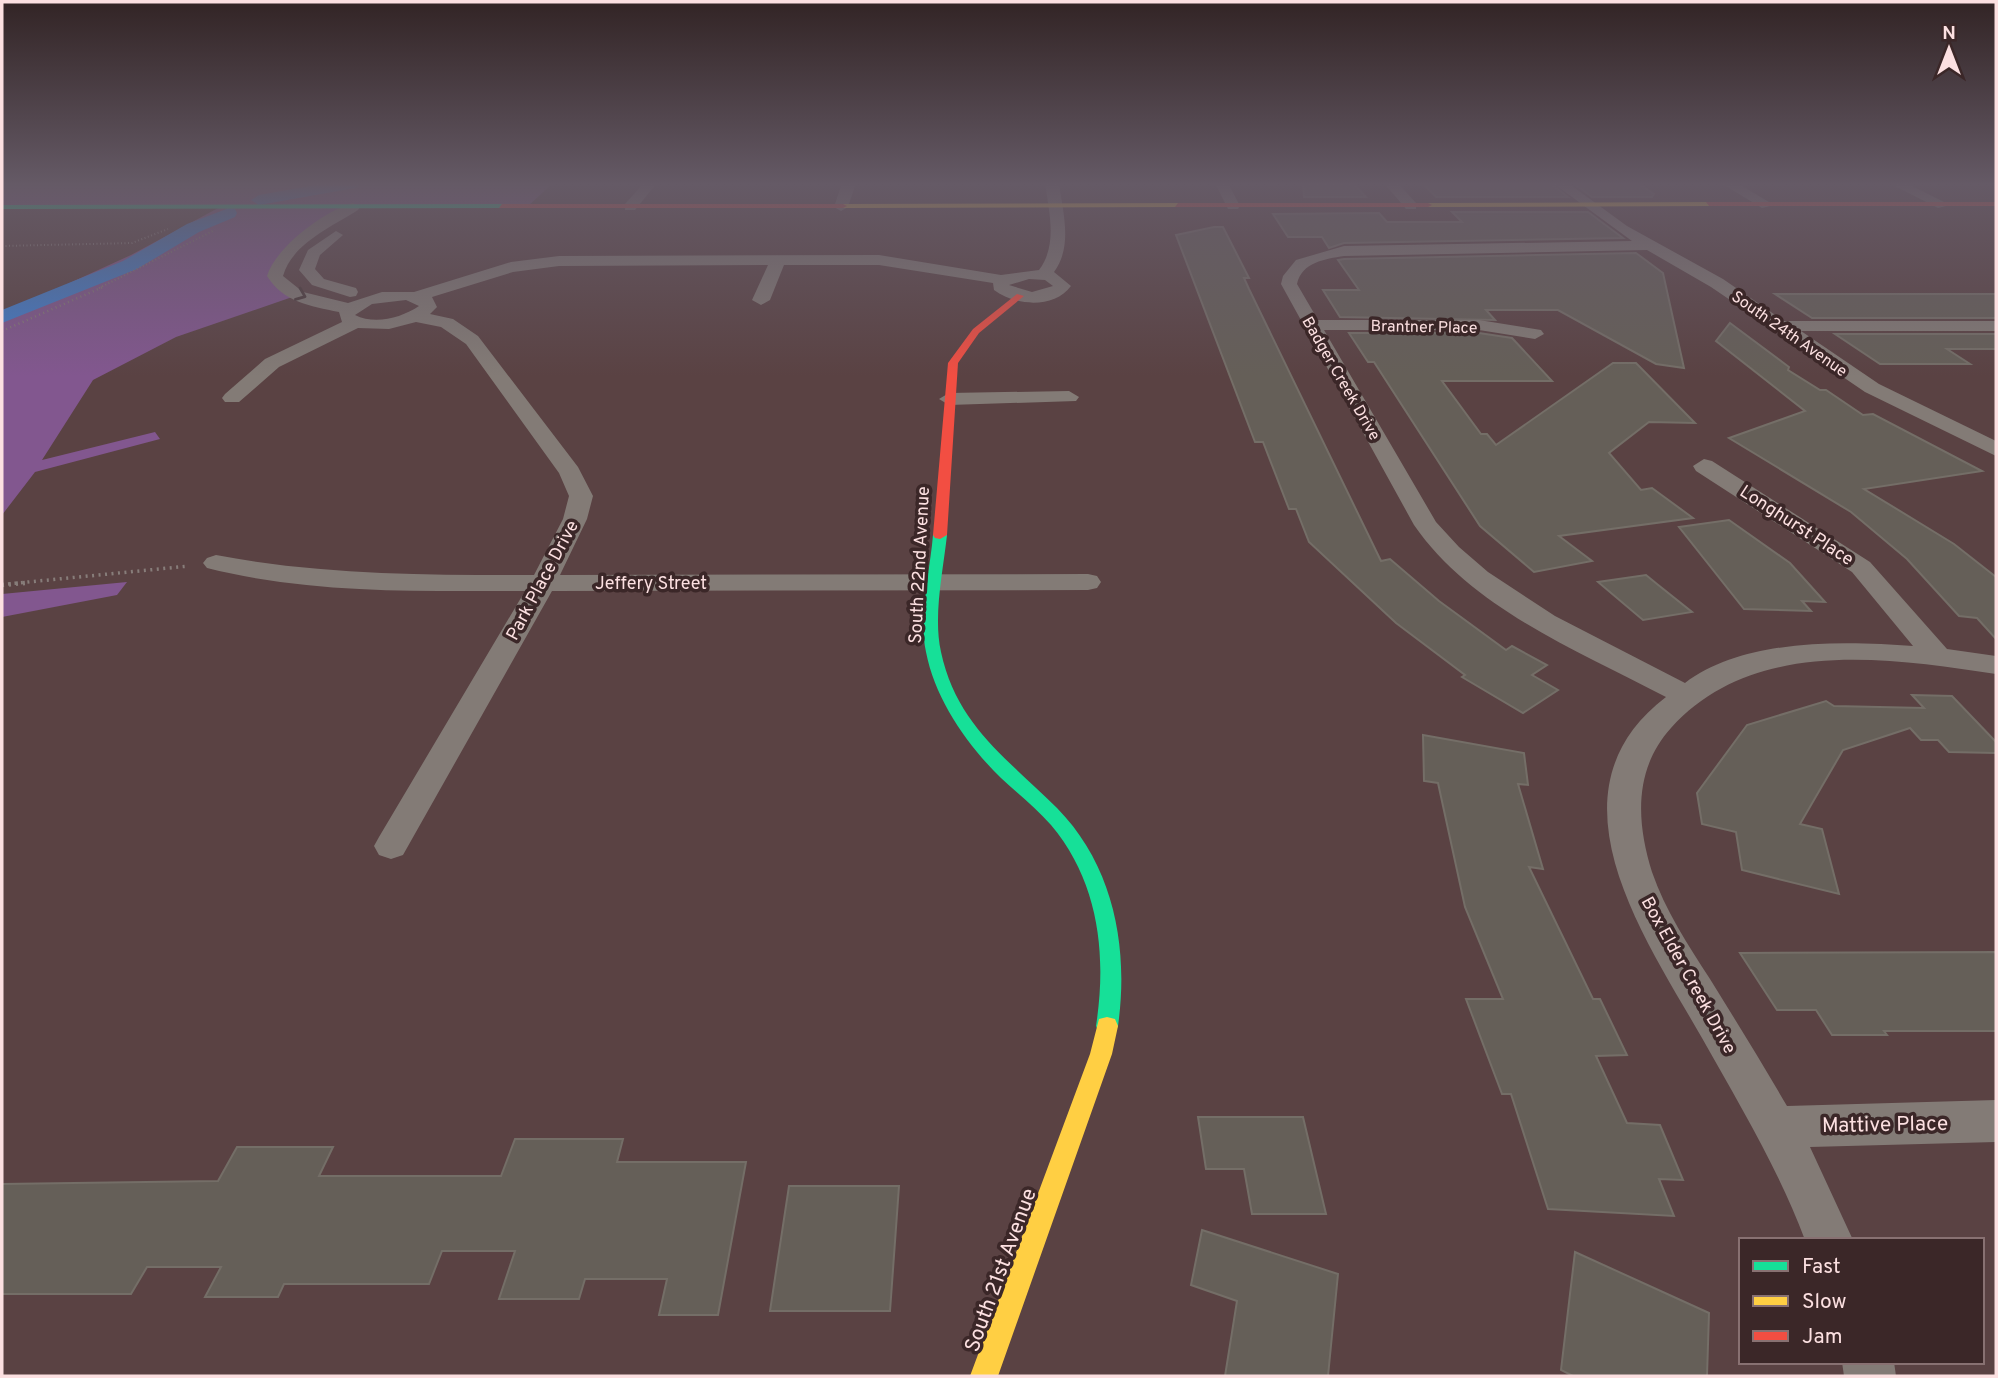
<svg xmlns="http://www.w3.org/2000/svg" width="1998" height="1378" viewBox="0 0 1998 1378" font-family="Overpass,sans-serif">
  <style>
    .green { fill: #82578f }
    .lines { fill: none; stroke-linecap: round; stroke-linejoin: round }
    .canal { fill: #407dce; fill-rule: evenodd }
    .building { fill: #655f58; stroke: #746e67; stroke-width: 2 }
    .path-far3 { stroke: #877d7a; stroke-width: 2; stroke-dasharray: 1 2.5; stroke-linecap: butt }
    .path-far2 { stroke: #877d7a; stroke-width: 2.5; stroke-dasharray: 1 3.5; stroke-linecap: butt }
    .path-far1 { stroke: #877d7a; stroke-width: 3.5; stroke-dasharray: 2 4.5; stroke-linecap: butt }
    .path { stroke: #877d7a; stroke-width: 4.5; stroke-dasharray: 2 5; stroke-linecap: butt }
    .street { fill: #837b76; fill-rule: evenodd }
    .fast { fill: #16e098; fill-rule: evenodd }
    .slow { fill: #ffcf43; fill-rule: evenodd }
    .jam { fill: #f24e42; fill-rule: evenodd }
    .oneway { stroke: #493838 }
    .labels { text-anchor: middle; stroke-width: 7; stroke-linejoin: round; paint-order: stroke }
    .far-street-label { font-size: 16px; fill: #fce0e1; stroke: #3b2728 }
    .street-label { font-size: 18px; fill: #fce0e1; stroke: #3b2728 }
    .near-street-label { font-size: 21px; fill: #fce0e1; stroke: #3b2728 }
  </style>
  <rect width="100%" height="100%" fill="#5a4243"/>
  <g class="green">
    <polygon points="2,183 553,183 527,207 353,207 294,247 275,270 298,295 176,337 93,380 42,460 155,432 160,439 35,472 2,515 2,314 131,255 220,207 2,207"/>
    <polygon points="127,582 117,595 2,617 2,594"/>
  </g>
  <g class="lines">
    <g class="canal">
      <polygon points="327,183 363,183 355,188 259,205 251,200 259,195"/>
      <polygon points="229,208 235,209 237,213 235,217 199,232 137,269 2,323 2,310 123,261 187,224"/>
    </g>
  </g>
  <g class="building">
    <polygon points="1422,183 1550,183 1568,197 1436,197"/>
    <polygon points="1573,183 1638,183 1654,194 1652,197 1592,197"/>
    <polygon points="1303,184 1354,184 1366,197 1304,197"/>
    <polygon points="1452,212 1588,212 1623,238 1344,243 1329,248 1322,237 1288,237 1273,214 1379,213 1387,222 1462,222"/>
    <polygon points="1214,227 1223,227 1249,278 1244,278 1249,289 1381,561 1390,559 1439,601 1506,650 1512,646 1547,665 1532,675 1558,690 1523,713 1462,677 1465,675 1396,623 1309,542 1296,509 1289,509 1263,442 1255,442 1176,235"/>
    <polygon points="1636,253 1663,273 1684,368 1656,364 1558,310 1486,310 1495,320 1340,317 1323,290 1359,290 1338,260 1344,259"/>
    <polygon points="1775,294 1996,294 1996,318 1812,318"/>
    <polygon points="1730,323 1789,367 1788,370 1820,390 1826,390 1863,415 1873,414 1982,471 1864,489 1954,544 1996,577 1996,639 1977,618 1959,616 1907,559 1851,512 1729,438 1805,411 1716,341"/>
    <polygon points="1349,333 1479,333 1512,338 1552,381 1442,381 1481,434 1487,434 1496,445 1613,363 1636,363 1695,423 1649,422 1609,453 1641,490 1652,488 1693,518 1559,536 1592,561 1534,572 1480,526 1374,362 1368,362"/>
    <polygon points="1835,334 1996,334 1996,349 1947,349 1970,364 1880,364"/>
    <polygon points="1729,520 1790,563 1825,602 1802,601 1811,611 1744,609 1679,527"/>
    <polygon points="1646,575 1657,584 1692,612 1643,620 1598,582"/>
    <polygon points="1912,695 1952,696 1996,742 1996,753 1949,752 1938,740 1921,740 1910,728 1843,750 1800,824 1822,829 1839,894 1742,870 1736,832 1702,824 1697,793 1747,725 1826,701 1834,706 1924,708"/>
    <polygon points="1423,735 1524,753 1528,785 1518,784 1543,869 1529,867 1593,999 1600,999 1627,1055 1596,1056 1627,1123 1660,1125 1683,1180 1659,1179 1674,1216 1548,1209 1511,1094 1502,1094 1466,999 1503,999 1465,907 1438,783 1424,781"/>
    <polygon points="1996,952 1996,1031 1884,1031 1887,1035 1832,1035 1816,1010 1777,1010 1740,953"/>
    <polygon points="1198,1117 1303,1117 1326,1214 1252,1214 1244,1169 1206,1169"/>
    <polygon points="515,1139 623,1139 617,1162 746,1162 718,1315 659,1315 667,1279 585,1279 579,1299 499,1299 515,1251 442,1251 429,1284 284,1284 278,1297 205,1297 221,1267 147,1267 131,1294 2,1294 2,1184 218,1181 237,1147 333,1147 319,1176 501,1176"/>
    <polygon points="789,1186 899,1186 890,1311 770,1311"/>
    <polygon points="1202,1230 1338,1274 1328,1376 1225,1376 1237,1301 1191,1285"/>
    <polygon points="1575,1252 1709,1313 1707,1376 1573,1376 1561,1370"/>
  </g>
  <g class="lines">
    <g class="path-far3">
      <polyline points="2,246 132,243 168,229"/>
      <polyline points="99,288 215,230"/>
    </g>
    <polyline class="path-far2" points="2,331 103,287"/>
    <polyline class="path-far1" points="8,584 189,566"/>
    <polyline class="path" points="2,585 25,583"/>
    <g class="street">
      <polygon points="644,183 657,183 635,210 625,210 625,204"/>
      <polygon points="842,183 856,183 848,207 841,211 834,207"/>
      <path d="M 1045,183 L 1059,183 C 1063,213 1073,246 1054,272 L 1071,286 C 1054,309 1015,306 994,290 L 993,283 L 879,265 L 784,265 L 770,300 L 761,305 L 752,300 L 768,265 L 559,266 L 513,272 L 432,297 L 437,307 L 430,314 L 453,319 L 478,336 L 578,467 L 593,496 L 587,519 L 560,575 L 1088,574 L 1097,576 L 1101,582 L 1097,588 L 1088,590 L 552,591 L 403,855 L 391,859 L 379,855 L 374,846 L 379,837 L 525,591 C 420,591 310,594 207,568 L 203,563 L 207,558 L 216,555 C 321,575 427,575 534,575 L 563,519 L 569,496 L 559,473 L 466,344 L 441,327 L 416,322 L 389,329 L 358,328 L 279,367 L 239,402 L 225,402 L 222,398 L 225,394 L 265,359 L 342,322 L 339,312 C 310,306 283,302 267,276 C 276,247 324,211 353,203 L 360,207 L 358,210 C 331,227 292,244 283,276 L 303,292 L 348,303 L 382,292 L 414,292 L 511,262 L 559,256 L 879,255 L 1001,275 L 1039,270 C 1058,245 1049,212 1045,183 ZM 1029,279 L 1045,280 L 1053,286 L 1032,292 L 1009,285 ZM 406,300 L 419,306 C 401,318 375,325 355,315 L 372,304 Z"/>
      <polygon points="1215,183 1228,183 1240,206 1238,209 1228,209"/>
      <polygon points="1384,183 1398,183 1416,203 1416,209 1406,209"/>
      <path d="M 1553,183 L 1568,183 L 1627,226 L 1723,279 L 1784,321 L 1996,321 L 1996,331 L 1801,331 L 1879,384 L 1996,441 L 1996,456 L 1865,392 L 1711,287 L 1647,250 L 1344,256 C 1325,259 1302,262 1297,284 L 1318,320 L 1479,320 L 1541,330 L 1544,334 L 1535,339 L 1479,330 L 1324,330 L 1436,522 L 1459,547 L 1488,572 L 1555,616 L 1685,683 C 1744,638 1843,641 1913,646 L 1852,572 L 1696,471 L 1693,466 L 1704,459 L 1712,461 L 1870,562 L 1947,649 L 1996,656 L 1996,674 C 1888,658 1753,637 1671,728 C 1634,769 1636,821 1652,872 C 1665,910 1688,945 1710,979 C 1736,1021 1762,1063 1787,1106 L 1996,1100 L 1996,1142 L 1810,1147 L 1853,1240 L 1805,1240 C 1778,1168 1739,1104 1702,1038 C 1645,938 1541,792 1666,697 C 1579,651 1472,609 1414,525 L 1281,284 L 1283,276 L 1296,260 L 1344,246 L 1632,241 Z"/>
      <polygon points="1721,183 1737,183 1774,205 1762,208"/>
      <polygon points="1889,183 1906,183 1950,205 1938,208"/>
      <polygon points="336,231 343,235 320,255 315,269 324,279 356,288 358,292 356,296 350,297 312,285 299,270 308,250"/>
      <polygon points="1069,391 1079,397 1076,401 949,405 939,399 949,393"/>
      <polygon points="1842,1362 1894,1362 1896,1376 1844,1376"/>
    </g>
    <g class="fast">
      <polygon points="502,204 505,208 2,209 2,205"/>
      <path d="M 940,531 L 947,535 C 943,572 933,616 941,652 C 957,726 1008,759 1057,808 C 1114,866 1129,948 1118,1026 L 1115,1033 L 1107,1035 L 1099,1033 L 1096,1026 C 1107,955 1099,882 1051,825 C 1036,808 1018,794 1001,778 C 967,745 935,699 926,652 C 918,615 930,572 933,535 Z"/>
    </g>
    <g class="slow">
      <polygon points="1709,202 1712,206 1428,207 1424,205 1428,203"/>
      <polygon points="1178,203 1181,207 843,208 839,206 843,204"/>
      <polygon points="1107,1017 1115,1019 1118,1026 1112,1054 998,1376 970,1376 1090,1054 1099,1019"/>
    </g>
    <g class="jam">
      <polygon points="1706,202 1996,202 1996,206 1709,206"/>
      <polygon points="1178,203 1428,203 1432,205 1428,207 1175,207"/>
      <polygon points="502,204 843,204 847,206 843,208 499,208"/>
      <polygon points="1017,294 1024,296 979,333 958,363 947,535 940,539 935,538 933,535 948,363 973,329"/>
    </g>
  </g>
  <defs><path id="oneway-chevron" d="M-2-3.5L2.5 0L-2 3.5" fill="none" stroke-width="1.6" stroke-linecap="round" stroke-linejoin="round" transform="scale(1.75)"/></defs>
  <use class="oneway" href="#oneway-chevron" transform="translate(301 295) rotate(22)"/>
  <linearGradient id="sky" x2="0" y2="1"><stop stop-color="#322425"/><stop offset="0.49" stop-color="#655a66"/><stop offset="1" stop-color="#655a66" stop-opacity="0"/></linearGradient>
  <rect width="1998" height="376" fill="url(#sky)"/>
  <g class="labels">
    <g class="far-street-label">
      <text transform="translate(1424 326) rotate(1)" y="6">Brantner Place</text>
      <text transform="translate(1790 333) rotate(35)" y="6">South 24th Avenue</text>
      <text transform="translate(1342 378) rotate(60)" y="6">Badger Creek Drive</text>
    </g>
    <g class="street-label">
      <text transform="translate(1797 525) rotate(33)" y="6">Longhurst Place</text>
      <text transform="translate(919 565) rotate(-87)" y="6">South 22nd Avenue</text>
      <text transform="translate(542 580) rotate(-62)" y="6">Park Place Drive</text>
      <text x="651" y="589">Jeffery Street</text>
      <text transform="translate(1689 975) rotate(61)" y="6">Box Elder Creek Drive</text>
    </g>
    <g class="near-street-label">
      <text transform="translate(1885 1124) rotate(-1)" y="7">Mattive Place</text>
      <text transform="translate(1000 1270) rotate(-70)" y="7">South 21st Avenue</text>
    </g>
  </g>
  <rect width="1998" height="1378" fill="none" stroke="#fce0e1" stroke-width="7"/>
  <rect x="1739" y="1238" width="245" height="126" fill="#3b2728" stroke="#887172" stroke-width="2"/>
  <rect x="1753" y="1261" width="35" height="10" fill="#16e098" stroke="#887172" stroke-width="2"/>
  <text x="1802" y="1273" font-size="21" fill="#fce0e1">Fast</text>
  <rect x="1753" y="1296" width="35" height="10" fill="#ffcf43" stroke="#887172" stroke-width="2"/>
  <text x="1802" y="1308" font-size="21" fill="#fce0e1">Slow</text>
  <rect x="1753" y="1331" width="35" height="10" fill="#f24e42" stroke="#887172" stroke-width="2"/>
  <text x="1802" y="1343" font-size="21" fill="#fce0e1">Jam</text>
  <g transform="translate(1949 49)" stroke="#3b2728" stroke-width="5" paint-order="stroke">
  <path d="M0-5L12 26L0 18L-12 26Z" fill="#fce0e1"/>
  <text y="-10" font-size="19" font-weight="bold" text-anchor="middle" fill="#fce0e1">N</text>
  </g>
</svg>
